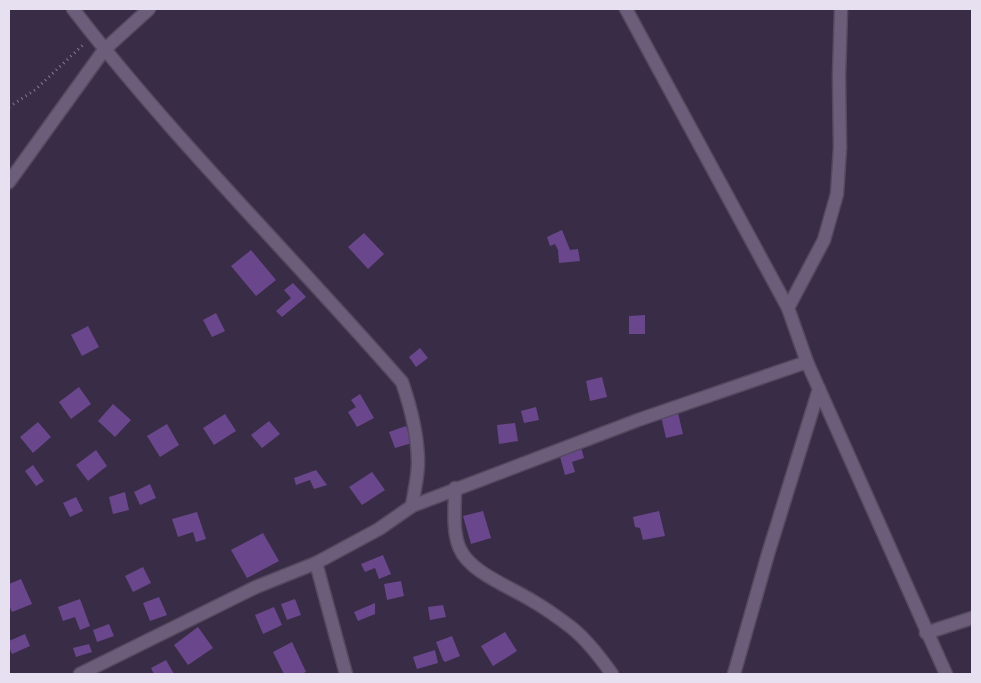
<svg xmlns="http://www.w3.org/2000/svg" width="981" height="683" viewBox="0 0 981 683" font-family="'Exo 2',sans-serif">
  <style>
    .building { fill: #6a478c }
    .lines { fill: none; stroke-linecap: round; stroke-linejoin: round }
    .minor-casing { stroke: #54495e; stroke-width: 15 }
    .path { stroke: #877d92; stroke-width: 3; stroke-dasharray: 1 4; stroke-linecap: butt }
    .minor { stroke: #6c5e7a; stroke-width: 12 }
  </style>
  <rect width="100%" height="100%" fill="#392c46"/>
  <g class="building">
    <polygon points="562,230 570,250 578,249 580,261 559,263 558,250 555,244 550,246 547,237"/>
    <polygon points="364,233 384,254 368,269 348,247"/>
    <polygon points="251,250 276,280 256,296 231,266"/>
    <polygon points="293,283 306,297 282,317 276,311 291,298 284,290"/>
    <polygon points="216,313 225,331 212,337 203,320"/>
    <polygon points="645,315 645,334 629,334 629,316"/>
    <polygon points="88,326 99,347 82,356 71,335"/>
    <polygon points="420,348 428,358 416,367 409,357"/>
    <polygon points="602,377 607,397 590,401 586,381"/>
    <polygon points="79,387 91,404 71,419 59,402"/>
    <polygon points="360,394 374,418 357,427 348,412 356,407 351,400"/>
    <polygon points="113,404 131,420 115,437 98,421"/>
    <polygon points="536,407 539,420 524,423 521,411"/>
    <polygon points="678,413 683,434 666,438 661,416"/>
    <polygon points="225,414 236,431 214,445 203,428"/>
    <polygon points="269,421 280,434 262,448 251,435"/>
    <polygon points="38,422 51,437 33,453 20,437"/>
    <polygon points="515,423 518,441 499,444 497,425"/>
    <polygon points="167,424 179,445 160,457 147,436"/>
    <polygon points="406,426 412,443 395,448 389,432"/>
    <polygon points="581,447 584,458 572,462 575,472 565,475 559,453"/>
    <polygon points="96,450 107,466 88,481 76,465"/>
    <polygon points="33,465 44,481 36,486 25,471"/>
    <polygon points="316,470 327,485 314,489 310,480 296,485 294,478"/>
    <polygon points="372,472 385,490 362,505 349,487"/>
    <polygon points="150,484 156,498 140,505 134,492"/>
    <polygon points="125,492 129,510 113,514 109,497"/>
    <polygon points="76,497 83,511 70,517 63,503"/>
    <polygon points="483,511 491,538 471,544 463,516"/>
    <polygon points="659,511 665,536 643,540 640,528 635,527 633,517"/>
    <polygon points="197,512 206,539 196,542 193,532 178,537 172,519"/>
    <polygon points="263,533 279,561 247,578 231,550"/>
    <polygon points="383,555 391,574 379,579 375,568 365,572 361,564"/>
    <polygon points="143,567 151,583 133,592 125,576"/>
    <polygon points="21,579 32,604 12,612 9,605 9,584"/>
    <polygon points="401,581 404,596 387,600 384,584"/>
    <polygon points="159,597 167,615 150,621 143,603"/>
    <polygon points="80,599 90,626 80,630 75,617 63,621 58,607"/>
    <polygon points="295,599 301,615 287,620 281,604"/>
    <polygon points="375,603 375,614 358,621 354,612"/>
    <polygon points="443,605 446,617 430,620 428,607"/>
    <polygon points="274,607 282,625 263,634 255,615"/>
    <polygon points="109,624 114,636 97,642 93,630"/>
    <polygon points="198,627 213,648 188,665 174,645"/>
    <polygon points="505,632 517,651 493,666 481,646"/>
    <polygon points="25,634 30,646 12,654 9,647 9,641"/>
    <polygon points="452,636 460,656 445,662 443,660 436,642"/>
    <polygon points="292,642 306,672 301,674 284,674 273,652"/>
    <polygon points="89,644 92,652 76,657 73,648"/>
    <polygon points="435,650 438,663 417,669 413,657"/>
    <polygon points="166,660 174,674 154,674 151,668"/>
  </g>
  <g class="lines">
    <g class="minor-casing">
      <g id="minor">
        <path d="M 73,9 C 174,140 293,257 402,382 C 411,408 418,435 418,463 C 418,477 414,492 412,506"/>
        <polyline points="626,9 788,308 807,362 946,674"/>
        <polyline points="9,182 104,50 149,9"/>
        <polyline points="788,308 824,240 837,194 840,148 839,76 841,9"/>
        <path d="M 455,488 C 455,507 452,532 460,549 C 470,572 510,587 531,600 C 545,608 559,618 572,628 C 588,641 600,657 612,674"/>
        <polyline points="316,563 346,674"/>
        <polyline points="926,633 972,618"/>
        <polyline points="80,674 256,587 316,563 379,529 412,506 638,420 807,362"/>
        <polyline points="734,674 768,554 819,389"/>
      </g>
    </g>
    <polyline class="path" points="9,107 35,90 85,43"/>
    <use href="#minor" class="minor"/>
  </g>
  <rect width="981" height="683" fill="none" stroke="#e7e0f0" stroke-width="20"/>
</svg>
